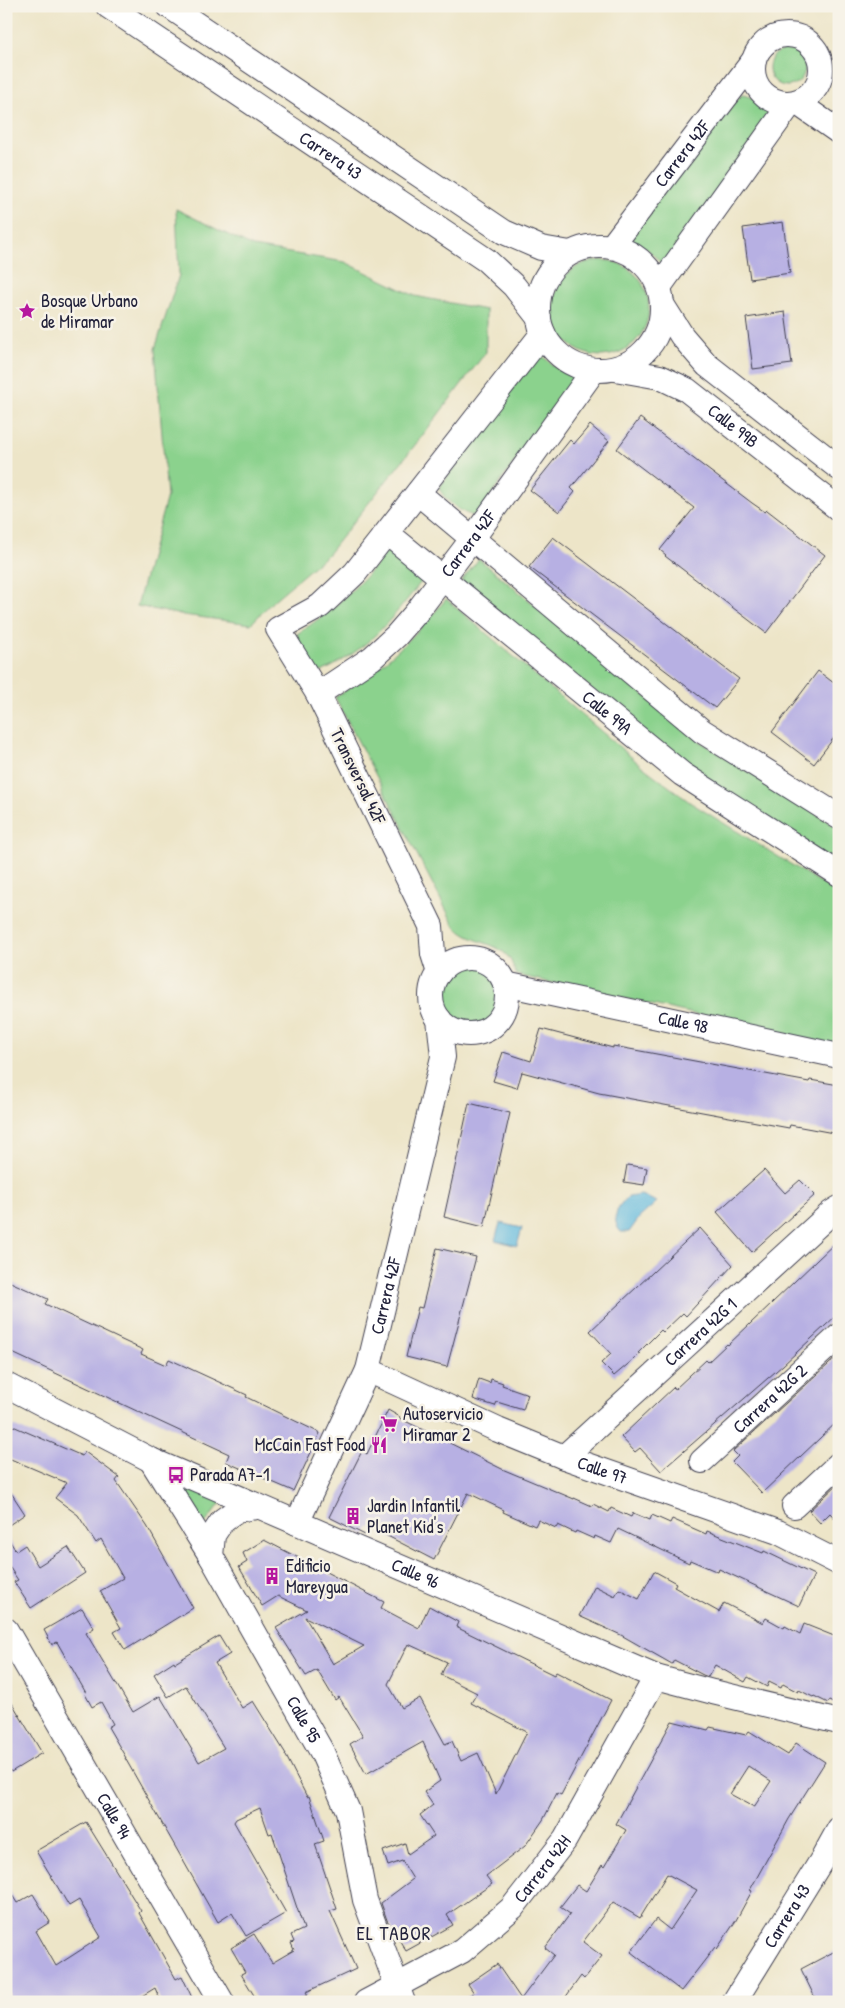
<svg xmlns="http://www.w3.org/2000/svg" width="845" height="2008" viewBox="0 0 845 2008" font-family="'Patrick Hand',sans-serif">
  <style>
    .green { fill: #8bd28d; stroke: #567a64 }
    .water { fill: #60b9dd; stroke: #416e8c }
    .building { fill: #b7b0e3; fill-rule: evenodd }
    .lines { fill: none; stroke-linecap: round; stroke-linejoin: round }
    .minor-casing { stroke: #403f50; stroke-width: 26 }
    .minor { stroke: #fff; stroke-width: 24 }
    .labels { text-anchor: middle; stroke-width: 5; stroke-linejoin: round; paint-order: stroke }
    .street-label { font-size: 18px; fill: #22223b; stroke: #f7f3e8 }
    .poi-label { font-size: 18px; fill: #22223b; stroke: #f7f3e8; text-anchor: start }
    .neighbourhood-label { font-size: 19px; letter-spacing: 1px; fill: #22223b; stroke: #f7f3e8 }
  </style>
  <rect width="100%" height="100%" fill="#f7f3e8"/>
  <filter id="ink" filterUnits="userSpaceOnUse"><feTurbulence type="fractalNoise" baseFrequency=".02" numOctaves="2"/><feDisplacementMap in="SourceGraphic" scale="10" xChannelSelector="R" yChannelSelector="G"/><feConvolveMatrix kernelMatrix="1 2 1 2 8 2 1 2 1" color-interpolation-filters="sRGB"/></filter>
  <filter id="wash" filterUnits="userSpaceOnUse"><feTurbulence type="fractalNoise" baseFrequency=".0096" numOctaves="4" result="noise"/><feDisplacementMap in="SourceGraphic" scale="20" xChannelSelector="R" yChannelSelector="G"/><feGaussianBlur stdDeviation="1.12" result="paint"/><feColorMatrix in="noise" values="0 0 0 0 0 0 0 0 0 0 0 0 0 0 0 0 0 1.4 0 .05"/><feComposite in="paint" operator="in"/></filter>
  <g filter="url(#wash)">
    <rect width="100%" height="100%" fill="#ede5c8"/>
    <g class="green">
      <circle cx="787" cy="68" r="18"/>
      <path d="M 741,95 C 751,95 768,106 772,115 L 663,266 C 652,251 641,244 624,238 Z"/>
      <polygon points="176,209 253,247 345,262 415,296 486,310 486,352 419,440 328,554 274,600 251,624 176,614 137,606 167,496 155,349 179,275"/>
      <circle cx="601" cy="308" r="48"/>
      <path d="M 538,352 L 556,368 L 575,377 L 476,516 C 463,515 444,500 439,488 Z"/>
      <path d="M 389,548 L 425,577 C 392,619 368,651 317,674 L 299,643 L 297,634 C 335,609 362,584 389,548 Z"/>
      <polygon points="479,559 701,742 839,828 839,866 685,767 461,581"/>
      <path d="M 446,599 L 643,767 L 691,803 L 839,894 L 839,1046 L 517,975 C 514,971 513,965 511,961 C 499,940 470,945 454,925 L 335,697 C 380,670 413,639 446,599 Z"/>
      <circle cx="468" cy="995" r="33"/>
      <polygon points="167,1476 225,1498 203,1526"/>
    </g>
    <g class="water">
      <path d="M 641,1195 L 657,1202 L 640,1217 L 629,1232 L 621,1232 C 611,1222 616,1204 629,1197 C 632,1196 637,1196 641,1195 Z"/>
      <polygon points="500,1223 522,1228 517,1246 495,1240"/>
    </g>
    <g id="blocks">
      <g class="building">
        <polygon points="783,222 790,273 750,279 743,228"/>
        <polygon points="785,312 792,364 753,369 746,318"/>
        <polygon points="640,418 752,503 765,512 767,510 825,555 766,633 665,556 666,555 660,550 694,508 617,449"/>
        <polygon points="590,425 609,441 571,488 575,492 559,512 530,490 570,440 574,444"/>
        <polygon points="553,537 739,679 715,708 529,567"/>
        <polygon points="818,671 839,687 839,731 814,764 772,732"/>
        <polygon points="541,1029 613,1048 613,1046 809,1082 810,1080 839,1085 839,1134 790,1125 789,1128 599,1093 522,1072 517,1088 493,1081 503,1052 531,1061"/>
        <polygon points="469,1103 510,1113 484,1227 444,1217"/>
        <polygon points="627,1165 647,1168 644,1185 624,1182"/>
        <polygon points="764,1170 785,1193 800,1180 815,1195 752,1252 717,1212"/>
        <polygon points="700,1228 733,1265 686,1316 683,1313 663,1332 661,1330 638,1353 640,1354 614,1376 601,1363 611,1354 590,1331"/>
        <polygon points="839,1239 839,1313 783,1365 661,1471 640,1448 635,1452 621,1437 674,1387 675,1389 706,1360 708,1362 727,1344 728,1345"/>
        <polygon points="437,1248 476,1257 447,1367 406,1357 418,1307 422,1308"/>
        <polygon points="6,1280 48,1299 45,1304 143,1350 141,1354 166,1365 169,1359 247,1395 246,1397 320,1433 293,1491 226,1462 229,1454 6,1350"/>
        <polygon points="839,1355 839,1420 762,1493 732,1462 738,1456 733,1451"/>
        <polygon points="479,1379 490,1383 491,1379 503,1383 502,1385 528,1394 523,1410 497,1402 495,1406 473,1399"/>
        <polygon points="388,1410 400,1417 399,1418 502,1469 574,1499 574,1498 592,1506 593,1504 609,1512 611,1508 631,1517 633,1513 650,1520 652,1515 670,1523 672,1519 706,1534 707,1531 763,1553 764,1551 814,1575 799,1606 719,1569 718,1572 690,1560 689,1563 618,1529 611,1543 595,1536 594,1539 576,1531 575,1533 558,1525 556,1528 538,1520 535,1526 503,1512 504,1510 468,1493 434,1560 370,1527 365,1535 329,1517 362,1451 367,1454"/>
        <polygon points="6,1423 82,1456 85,1452 119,1477 116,1481 147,1526 193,1608 125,1650 114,1632 121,1628 100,1591 123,1578 101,1539 96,1543 78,1515 55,1498 67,1483 6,1457"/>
        <polygon points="839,1483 839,1523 830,1513 820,1523 809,1511"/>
        <polygon points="6,1485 25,1514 6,1527"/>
        <polygon points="6,1535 16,1551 25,1545 38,1566 68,1547 85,1573 31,1608 14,1582 18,1580 6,1562"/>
        <path d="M 264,1540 L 384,1602 L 381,1608 L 419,1628 L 429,1606 L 458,1622 L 456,1627 L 554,1675 L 556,1672 L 611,1700 L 561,1795 L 557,1793 L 543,1820 L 525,1846 L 486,1876 L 492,1884 L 447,1915 L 453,1925 L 406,1951 L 387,1920 L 381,1903 L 413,1879 L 402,1861 L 388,1866 L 383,1851 L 405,1843 L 408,1854 L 434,1836 L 420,1815 L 433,1805 L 424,1792 L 440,1781 L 423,1742 L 366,1774 L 350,1744 L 363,1736 L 339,1697 L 335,1700 L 317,1670 L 306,1676 L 276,1628 L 307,1610 L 278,1596 L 262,1606 L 239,1567 L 247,1562 L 243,1553 ZM 305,1617 L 364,1646 L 333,1664 ZM 408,1644 L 447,1662 L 441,1675 L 477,1693 L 471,1703 L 527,1732 L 496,1794 L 478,1753 L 461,1761 L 452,1741 L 445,1744 L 420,1698 L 402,1708 L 388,1684 Z"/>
        <polygon points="654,1571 676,1583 674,1587 719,1612 724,1603 763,1623 766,1618 784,1628 785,1626 800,1634 804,1624 839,1638 839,1706 829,1701 828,1703 814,1696 813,1697 799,1690 798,1692 783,1684 781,1688 769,1682 767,1687 748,1677 745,1682 715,1665 708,1677 703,1675 674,1660 672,1664 621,1635 579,1616 595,1586 615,1596 619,1589 639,1599"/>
        <polygon points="82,1608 94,1628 86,1633 133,1712 160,1696 199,1762 224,1748 186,1686 168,1697 154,1674 174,1661 175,1663 219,1636 230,1654 215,1663 242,1708 253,1701 286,1754 285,1754 307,1797 309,1796 324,1841 315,1844 337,1909 330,1911 356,1969 306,1992 308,1995 297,2002 258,2002 241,1974 245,1972 231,1948 254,1934 272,1963 294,1950 291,1943 294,1942 291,1935 304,1929 272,1833 269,1834 260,1808 236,1819 234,1822 286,1913 246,1936 232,1913 218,1922 125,1758 126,1758 108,1727 113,1724 101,1702 92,1707 85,1694 86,1693 57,1642 52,1645 44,1630"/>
        <polygon points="6,1693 42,1753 11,1772 6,1763"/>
        <path d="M 672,1721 L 708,1730 L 710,1727 L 746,1735 L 749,1731 L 788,1755 L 796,1743 L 825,1762 L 789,1819 L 750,1890 L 752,1891 L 735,1922 L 717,1949 L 715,1947 L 681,1991 L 631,1952 L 656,1919 L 670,1930 L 697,1890 L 667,1874 L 640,1918 L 613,1902 L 583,1942 L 602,1956 L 584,1979 L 581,1976 L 562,2002 L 455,2002 L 474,1993 L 468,1984 L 497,1964 L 521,1999 L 554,1955 L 545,1948 L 570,1914 L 560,1907 L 577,1885 L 586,1891 L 602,1865 L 604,1867 L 626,1830 L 616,1824 ZM 748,1766 L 771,1781 L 754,1807 L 730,1794 Z"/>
        <polygon points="86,1822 141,1911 139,1913 176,1979 182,1976 194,2002 161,2002 155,1988 132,2002 13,2002 6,1989 6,1885 17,1903 33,1894 50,1922 36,1931 56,1966 101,1937 79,1900 69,1906 36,1851"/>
        <polygon points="839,1949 839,2002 817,2002 801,1969"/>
      </g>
    </g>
  </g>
  <g filter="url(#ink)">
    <use href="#blocks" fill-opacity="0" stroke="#403f50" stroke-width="1"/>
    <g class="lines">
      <g class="minor-casing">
        <g id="minor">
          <path id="s1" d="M 108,6 L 486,260 L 514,286 L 539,318"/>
          <polyline points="169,6 504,232 541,248 570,253"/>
          <circle cx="787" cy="69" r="34"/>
          <polyline points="796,102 839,132"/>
          <path id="s2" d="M 612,246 L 754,60"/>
          <circle cx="600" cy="308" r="62"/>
          <polyline points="659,287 791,103"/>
          <polyline points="663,306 682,336 707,365 839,468"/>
          <path id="s3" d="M 615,369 L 660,377 L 687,390 L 839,509"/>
          <polyline points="418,493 702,731 839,817"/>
          <path id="s4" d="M 387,533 L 682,774 L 839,874"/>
          <path id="s5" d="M 318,694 L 372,658 L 396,636 L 416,613 L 473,538 L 594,370"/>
          <circle cx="469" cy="996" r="38"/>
          <polyline points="439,973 433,954 431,926 318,694 278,629 320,606 355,573 543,333"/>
          <path id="s6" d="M 505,984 L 839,1056"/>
          <path id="s7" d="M 368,1370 L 498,1430 L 564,1457 L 778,1532 L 839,1563"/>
          <path id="s8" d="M 6,1385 L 151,1460 L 656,1677 L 713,1692 L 839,1722"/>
          <path id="s9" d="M 564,1457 L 831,1213 L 839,1208"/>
          <path id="s10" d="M 151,1460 L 211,1556 L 322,1752 L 348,1811 L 365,1900 L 403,2002"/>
          <path id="s11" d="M 702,1461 L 839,1336"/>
          <polyline points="794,1506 839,1464"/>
          <path id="s12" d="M 297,1523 L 368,1370 L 443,1057 L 439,1019"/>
          <polyline points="211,1556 213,1535 223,1520 237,1510 257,1507"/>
          <path id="s13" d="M 6,1630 L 222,2002"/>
          <path id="s14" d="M 366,2002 L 462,1951 L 512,1908 L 565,1840 L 656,1677"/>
          <path id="s15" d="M 734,2002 L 823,1858 L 839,1829"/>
        </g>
      </g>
      <use href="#minor" class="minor"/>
    </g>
  </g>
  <defs>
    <g id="sight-bare" transform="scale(1.35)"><path d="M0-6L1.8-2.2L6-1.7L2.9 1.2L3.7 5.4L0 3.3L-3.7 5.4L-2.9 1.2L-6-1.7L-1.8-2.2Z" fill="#b5179e" stroke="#f7f3e8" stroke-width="2.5" paint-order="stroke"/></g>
    <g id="supermarket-bare" transform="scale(1.35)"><path d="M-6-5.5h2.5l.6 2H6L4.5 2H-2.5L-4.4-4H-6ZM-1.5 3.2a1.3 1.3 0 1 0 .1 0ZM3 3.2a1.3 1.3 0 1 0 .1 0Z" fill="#b5179e" stroke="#f7f3e8" stroke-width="2.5" paint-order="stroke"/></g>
    <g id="restaurant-bare" transform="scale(1.35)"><path d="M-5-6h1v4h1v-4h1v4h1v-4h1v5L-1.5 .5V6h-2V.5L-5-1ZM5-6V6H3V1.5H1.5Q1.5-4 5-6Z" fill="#b5179e" stroke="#f7f3e8" stroke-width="2.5" paint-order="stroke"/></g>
    <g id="bus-bare" transform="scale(1.35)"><path d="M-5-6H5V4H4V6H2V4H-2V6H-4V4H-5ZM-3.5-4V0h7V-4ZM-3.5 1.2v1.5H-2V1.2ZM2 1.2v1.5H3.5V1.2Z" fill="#b5179e" stroke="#f7f3e8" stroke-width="2.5" paint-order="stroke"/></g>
    <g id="building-bare" transform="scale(1.35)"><path d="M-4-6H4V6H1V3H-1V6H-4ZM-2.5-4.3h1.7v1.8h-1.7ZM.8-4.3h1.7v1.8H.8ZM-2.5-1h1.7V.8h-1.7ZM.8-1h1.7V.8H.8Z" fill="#b5179e" stroke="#f7f3e8" stroke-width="2.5" paint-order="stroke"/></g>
  </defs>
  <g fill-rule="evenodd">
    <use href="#sight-bare" x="27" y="311"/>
    <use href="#supermarket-bare" x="389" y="1424"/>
    <use href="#restaurant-bare" x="379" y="1445"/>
    <use href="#bus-bare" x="176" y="1475"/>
    <use href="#building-bare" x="353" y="1516"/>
    <use href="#building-bare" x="272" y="1576"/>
  </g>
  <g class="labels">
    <g class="street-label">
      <text dy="6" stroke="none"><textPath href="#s2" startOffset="116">Carrera 42F</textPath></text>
      <text dy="6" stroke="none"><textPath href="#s1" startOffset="268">Carrera 43</textPath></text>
      <text dy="6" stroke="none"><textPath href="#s3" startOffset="134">Calle 99B</textPath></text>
      <text dy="6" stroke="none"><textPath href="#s5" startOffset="215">Carrera 42F</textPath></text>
      <text dy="6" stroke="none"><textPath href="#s4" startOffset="284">Calle 99A</textPath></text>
      <text transform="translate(358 776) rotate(64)" y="6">Transversal 42F</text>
      <text dy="6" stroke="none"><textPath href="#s6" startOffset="182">Calle 98</textPath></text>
      <text dy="6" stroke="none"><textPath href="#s12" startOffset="245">Carrera 42F</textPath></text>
      <text dy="6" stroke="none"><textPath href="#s9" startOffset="185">Carrera 42G 1</textPath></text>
      <text dy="6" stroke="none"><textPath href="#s11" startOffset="92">Carrera 42G 2</textPath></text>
      <text dy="6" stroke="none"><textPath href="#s7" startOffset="255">Calle 97</textPath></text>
      <text dy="6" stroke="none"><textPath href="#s8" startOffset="451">Calle 96</textPath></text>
      <text dy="6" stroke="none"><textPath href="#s10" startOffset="301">Calle 95</textPath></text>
      <text dy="6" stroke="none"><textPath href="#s13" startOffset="215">Calle 94</textPath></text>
      <text dy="6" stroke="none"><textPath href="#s14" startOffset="224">Carrera 42H</textPath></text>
      <text dy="6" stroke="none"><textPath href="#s15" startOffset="101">Carrera 43</textPath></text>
    </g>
    <g class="poi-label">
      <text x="41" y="307">Bosque Urbano<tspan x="41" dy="21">de Miramar</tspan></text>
      <text x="403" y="1420">Autoservicio<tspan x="403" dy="21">Miramar 2</tspan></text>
      <text x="365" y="1451" text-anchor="end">McCain Fast Food</text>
      <text x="190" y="1481">Parada A7-1</text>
      <text x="367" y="1512">Jardin Infantil<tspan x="367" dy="21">Planet Kid's</tspan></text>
      <text x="286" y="1572">Edificio<tspan x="286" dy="21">Mareygua</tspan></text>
    </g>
    <g class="neighbourhood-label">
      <text x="394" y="1940">EL TABOR</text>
    </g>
  </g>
  <rect width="845" height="2008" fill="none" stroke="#f7f3e8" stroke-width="25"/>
</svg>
